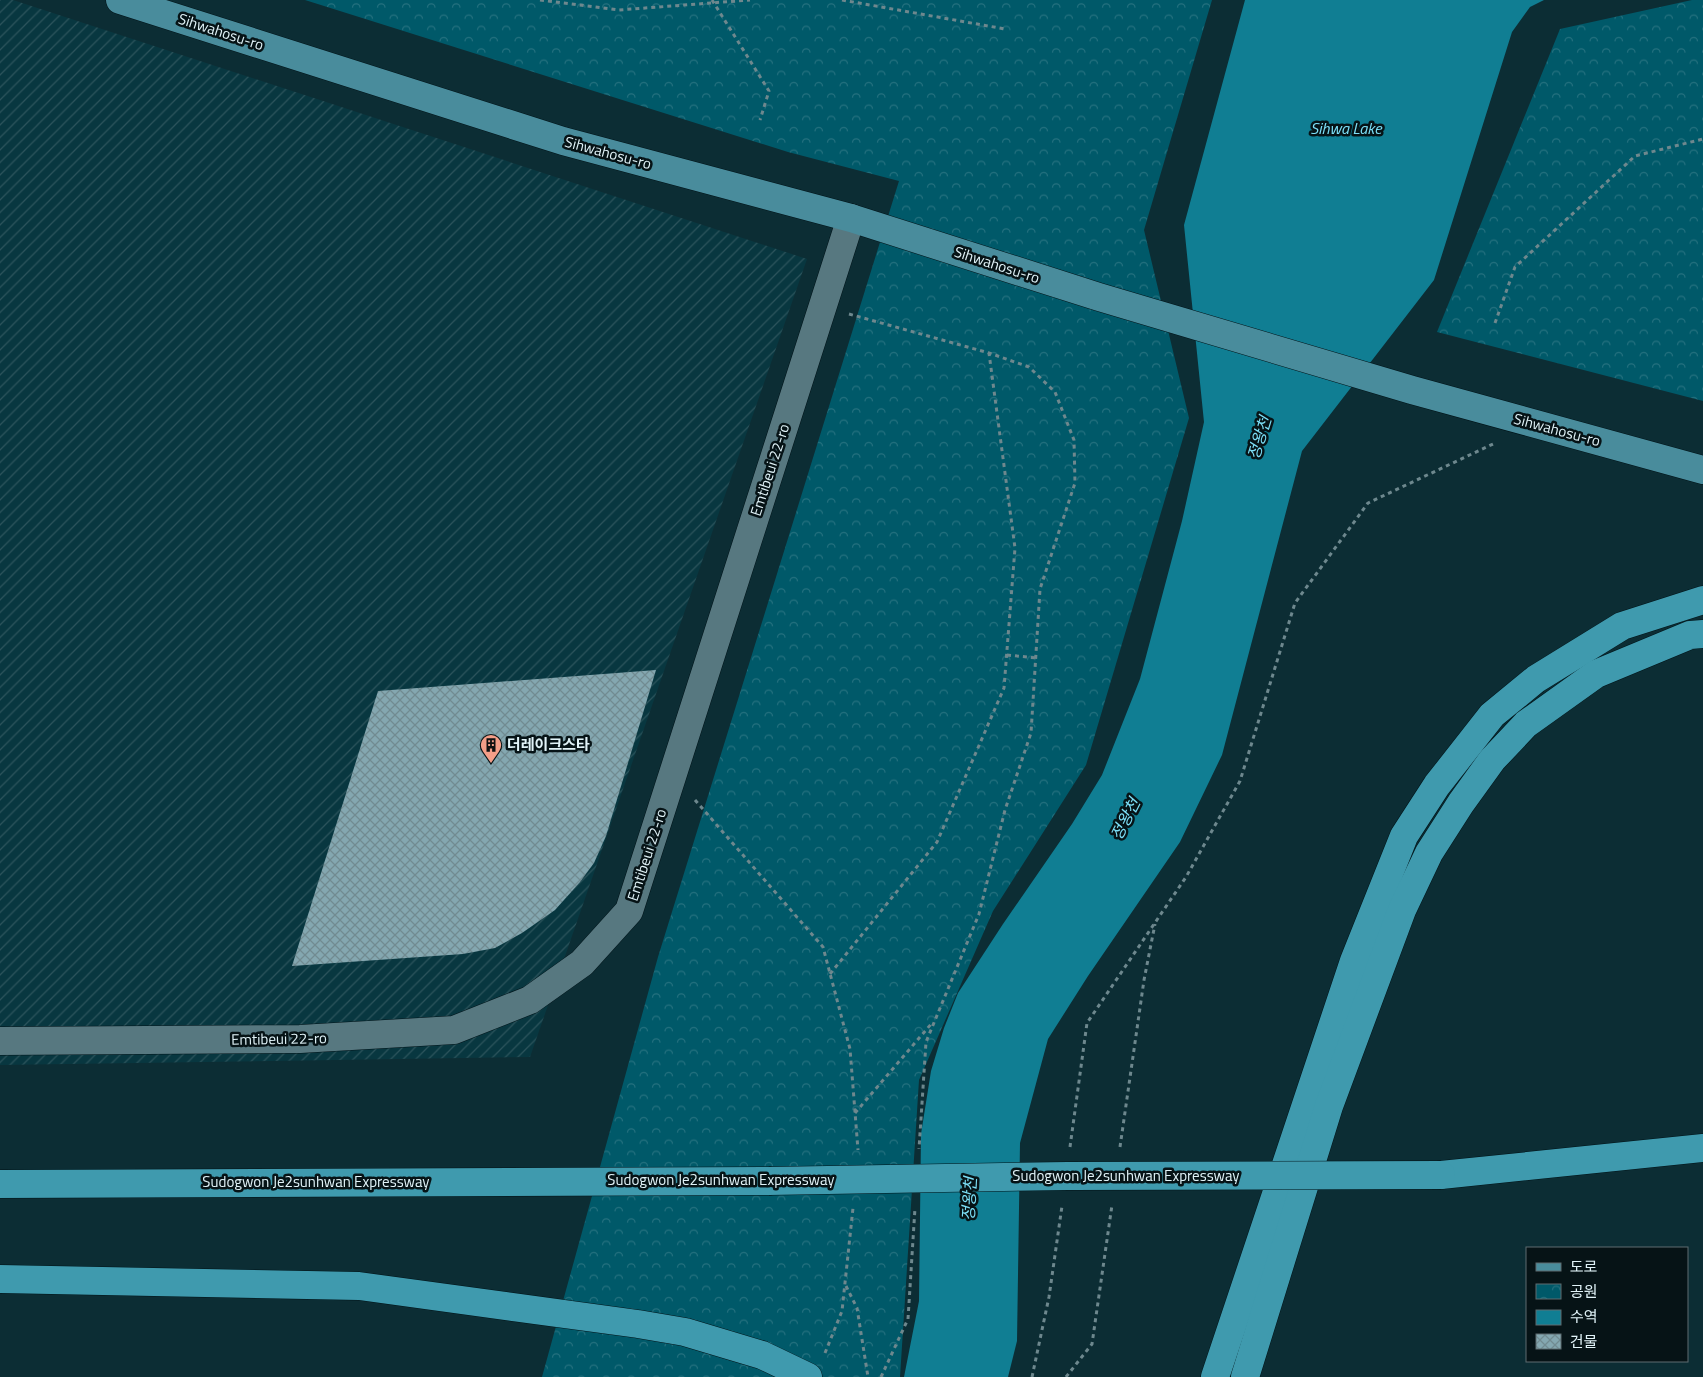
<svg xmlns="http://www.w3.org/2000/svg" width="1703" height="1377" viewBox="0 0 1703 1377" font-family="'Titillium Web','Noto Sans KR',sans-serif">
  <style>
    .industrial { fill: url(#industrial-furrows) }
    .park { fill: url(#park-crowns) }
    .water { fill: #107e93 }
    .building { fill: url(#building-cross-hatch) }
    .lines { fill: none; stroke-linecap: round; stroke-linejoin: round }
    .minor-casing { stroke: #001419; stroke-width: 29 }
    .major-casing { stroke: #001419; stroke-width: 29 }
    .highway-casing { stroke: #001419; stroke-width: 29 }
    .path { stroke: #6e888e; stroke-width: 3; stroke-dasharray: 4 4; stroke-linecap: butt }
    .minor { stroke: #577880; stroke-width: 28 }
    .major { stroke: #498c9c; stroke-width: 28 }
    .highway { stroke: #3f9aae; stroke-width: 28 }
    .highway-bridge-casing { stroke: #001419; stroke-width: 29; stroke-linecap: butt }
    .highway-bridge { stroke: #3f9aae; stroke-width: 28 }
    .labels { text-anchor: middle; stroke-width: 5; stroke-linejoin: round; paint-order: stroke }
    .street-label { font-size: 15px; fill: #e1f3f8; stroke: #061316 }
    .poi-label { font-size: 15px; font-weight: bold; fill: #e1f3f8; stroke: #061316; text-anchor: start }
    .water-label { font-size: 16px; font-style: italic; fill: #7de0f8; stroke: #061316 }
  </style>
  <defs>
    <pattern id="industrial-furrows" width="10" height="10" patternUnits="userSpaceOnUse" patternTransform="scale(1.25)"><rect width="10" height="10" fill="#083740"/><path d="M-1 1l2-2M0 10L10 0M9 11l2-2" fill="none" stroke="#2c545c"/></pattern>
    <pattern id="park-crowns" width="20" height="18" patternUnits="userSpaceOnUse" patternTransform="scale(1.25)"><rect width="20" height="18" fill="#005969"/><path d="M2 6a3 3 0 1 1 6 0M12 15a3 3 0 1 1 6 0" fill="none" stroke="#25717f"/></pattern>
    <pattern id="building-cross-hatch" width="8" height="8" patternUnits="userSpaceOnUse" patternTransform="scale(1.25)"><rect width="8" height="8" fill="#84a7b0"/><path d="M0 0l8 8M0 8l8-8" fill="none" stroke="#718b91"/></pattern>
  </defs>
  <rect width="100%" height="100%" fill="#0c2d34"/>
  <polygon class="industrial" points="0,0 13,0 807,259 530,1057 0,1065"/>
  <g class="park">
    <polygon points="305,0 1212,0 1144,230 1189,418 1086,765 993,911 919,1080 900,1377 542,1377 658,957 899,181 788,152"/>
    <polygon points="1692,0 1703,0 1703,401 1437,332 1560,29"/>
  </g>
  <polygon class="water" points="1245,0 1544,0 1530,7 1512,32 1434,280 1302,451 1222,755 1180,842 1088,976 1048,1039 1020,1143 1017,1341 1008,1377 904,1377 919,1301 921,1134 931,1071 944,1028 958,993 1003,924 1072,824 1102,775 1140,679 1182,521 1204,422 1184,225"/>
  <polygon class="building" points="656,670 606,836 594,863 580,882 555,910 522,933 495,948 463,954 292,966 378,691"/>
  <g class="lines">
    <g class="minor-casing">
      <polyline id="minor" points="0,1041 300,1039 454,1030 530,1000 582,963 629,911 851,218"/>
    </g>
    <g class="major-casing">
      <polyline id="major" points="120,0 563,141 851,218 1099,297 1412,390 1703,470"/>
    </g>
    <g class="highway-casing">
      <g id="highway">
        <polyline points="1441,1175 1703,1148"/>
        <polyline points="0,1184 769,1181"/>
        <polyline points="0,1279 359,1286 638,1324 685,1332 762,1355 808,1377"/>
        <polyline points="1215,1377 1354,961 1404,836 1437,785 1492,715 1536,679 1622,626 1703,600"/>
        <polyline points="1245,1377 1329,1106 1402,910 1429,853 1461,803 1492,760 1526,724 1596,674 1690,635 1703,634"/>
      </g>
    </g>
    <g class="path">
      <polyline points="540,0 619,10 750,0"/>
      <polyline points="712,0 769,91 760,120"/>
      <polyline points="842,0 1005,29"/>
      <polyline points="849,314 989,353 1029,367 1055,392 1074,440 1075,483 1040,589 1031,733 1005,810 979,914 926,1042 919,1149"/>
      <polyline points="1495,323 1515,267 1635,156 1703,139"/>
      <polyline points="1007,655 1037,658"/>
      <polyline points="695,800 823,947 850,1049 858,1150"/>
      <polyline points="830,974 937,842 1004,688 1015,548 989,353"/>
      <polyline points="855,1113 932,1023"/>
      <polyline points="1070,1147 1087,1023 1186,877 1240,781 1295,603 1368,503 1493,444"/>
      <polyline points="1120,1147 1144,980 1155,924"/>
      <polyline points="846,1286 857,1308 868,1377"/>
      <polyline points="825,1353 842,1311 853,1208"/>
      <polyline points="881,1377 908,1319 915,1208"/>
      <polyline points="1032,1377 1049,1297 1062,1206"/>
      <polyline points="1066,1377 1092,1344 1112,1205"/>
    </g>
    <use href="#minor" class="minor"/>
    <use href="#major" class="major"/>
    <use href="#highway" class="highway"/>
    <g class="highway-bridge-casing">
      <polyline id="highway-bridge" points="769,1181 1068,1176 1441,1175"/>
    </g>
    <use href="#highway-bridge" class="highway-bridge"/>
  </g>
  <defs>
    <g id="building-pin" transform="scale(1.125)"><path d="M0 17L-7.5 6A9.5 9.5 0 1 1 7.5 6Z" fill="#f49e88" stroke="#061316"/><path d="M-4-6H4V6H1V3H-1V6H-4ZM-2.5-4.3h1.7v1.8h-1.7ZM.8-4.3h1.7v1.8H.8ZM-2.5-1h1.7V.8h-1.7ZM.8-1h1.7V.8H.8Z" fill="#111"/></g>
  </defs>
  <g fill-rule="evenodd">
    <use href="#building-pin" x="491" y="745"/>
  </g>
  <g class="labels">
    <g class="street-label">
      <text transform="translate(221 32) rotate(18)" y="5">Sihwahosu-ro</text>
      <text transform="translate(608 153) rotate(15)" y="5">Sihwahosu-ro</text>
      <text transform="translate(997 265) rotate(18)" y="5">Sihwahosu-ro</text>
      <text transform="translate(1557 430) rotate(15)" y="5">Sihwahosu-ro</text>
      <text transform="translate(770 470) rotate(-72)" y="5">Emtibeui 22-ro</text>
      <text transform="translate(647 855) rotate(-72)" y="5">Emtibeui 22-ro</text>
      <text transform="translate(279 1039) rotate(-1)" y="5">Emtibeui 22-ro</text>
      <text x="1126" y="1181">Sudogwon Je2sunhwan Expressway</text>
      <text x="721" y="1185">Sudogwon Je2sunhwan Expressway</text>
      <text x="316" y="1187">Sudogwon Je2sunhwan Expressway</text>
    </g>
    <g class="poi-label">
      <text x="507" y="750">더레이크스타</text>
    </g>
    <g class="water-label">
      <text x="1346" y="134">Sihwa Lake</text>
      <text transform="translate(1259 438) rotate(-73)" y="6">정왕천</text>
      <text transform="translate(1125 819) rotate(-63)" y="6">정왕천</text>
      <text transform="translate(969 1199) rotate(-87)" y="6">정왕천</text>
    </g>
  </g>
  <rect x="1526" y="1247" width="162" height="115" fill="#061316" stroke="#5e6d70"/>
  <rect x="1536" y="1263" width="25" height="8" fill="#498c9c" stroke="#5e6d70"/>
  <text x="1570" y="1272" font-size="15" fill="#e1f3f8">도로</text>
  <rect x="1536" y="1284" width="25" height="15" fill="url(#park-crowns)" stroke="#5e6d70"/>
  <text x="1570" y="1297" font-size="15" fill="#e1f3f8">공원</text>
  <rect x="1536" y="1310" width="25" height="15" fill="#107e93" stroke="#5e6d70"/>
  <text x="1570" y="1322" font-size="15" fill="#e1f3f8">수역</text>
  <rect x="1536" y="1334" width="25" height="15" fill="url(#building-cross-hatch)" stroke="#5e6d70"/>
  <text x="1570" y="1347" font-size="15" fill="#e1f3f8">건물</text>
</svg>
